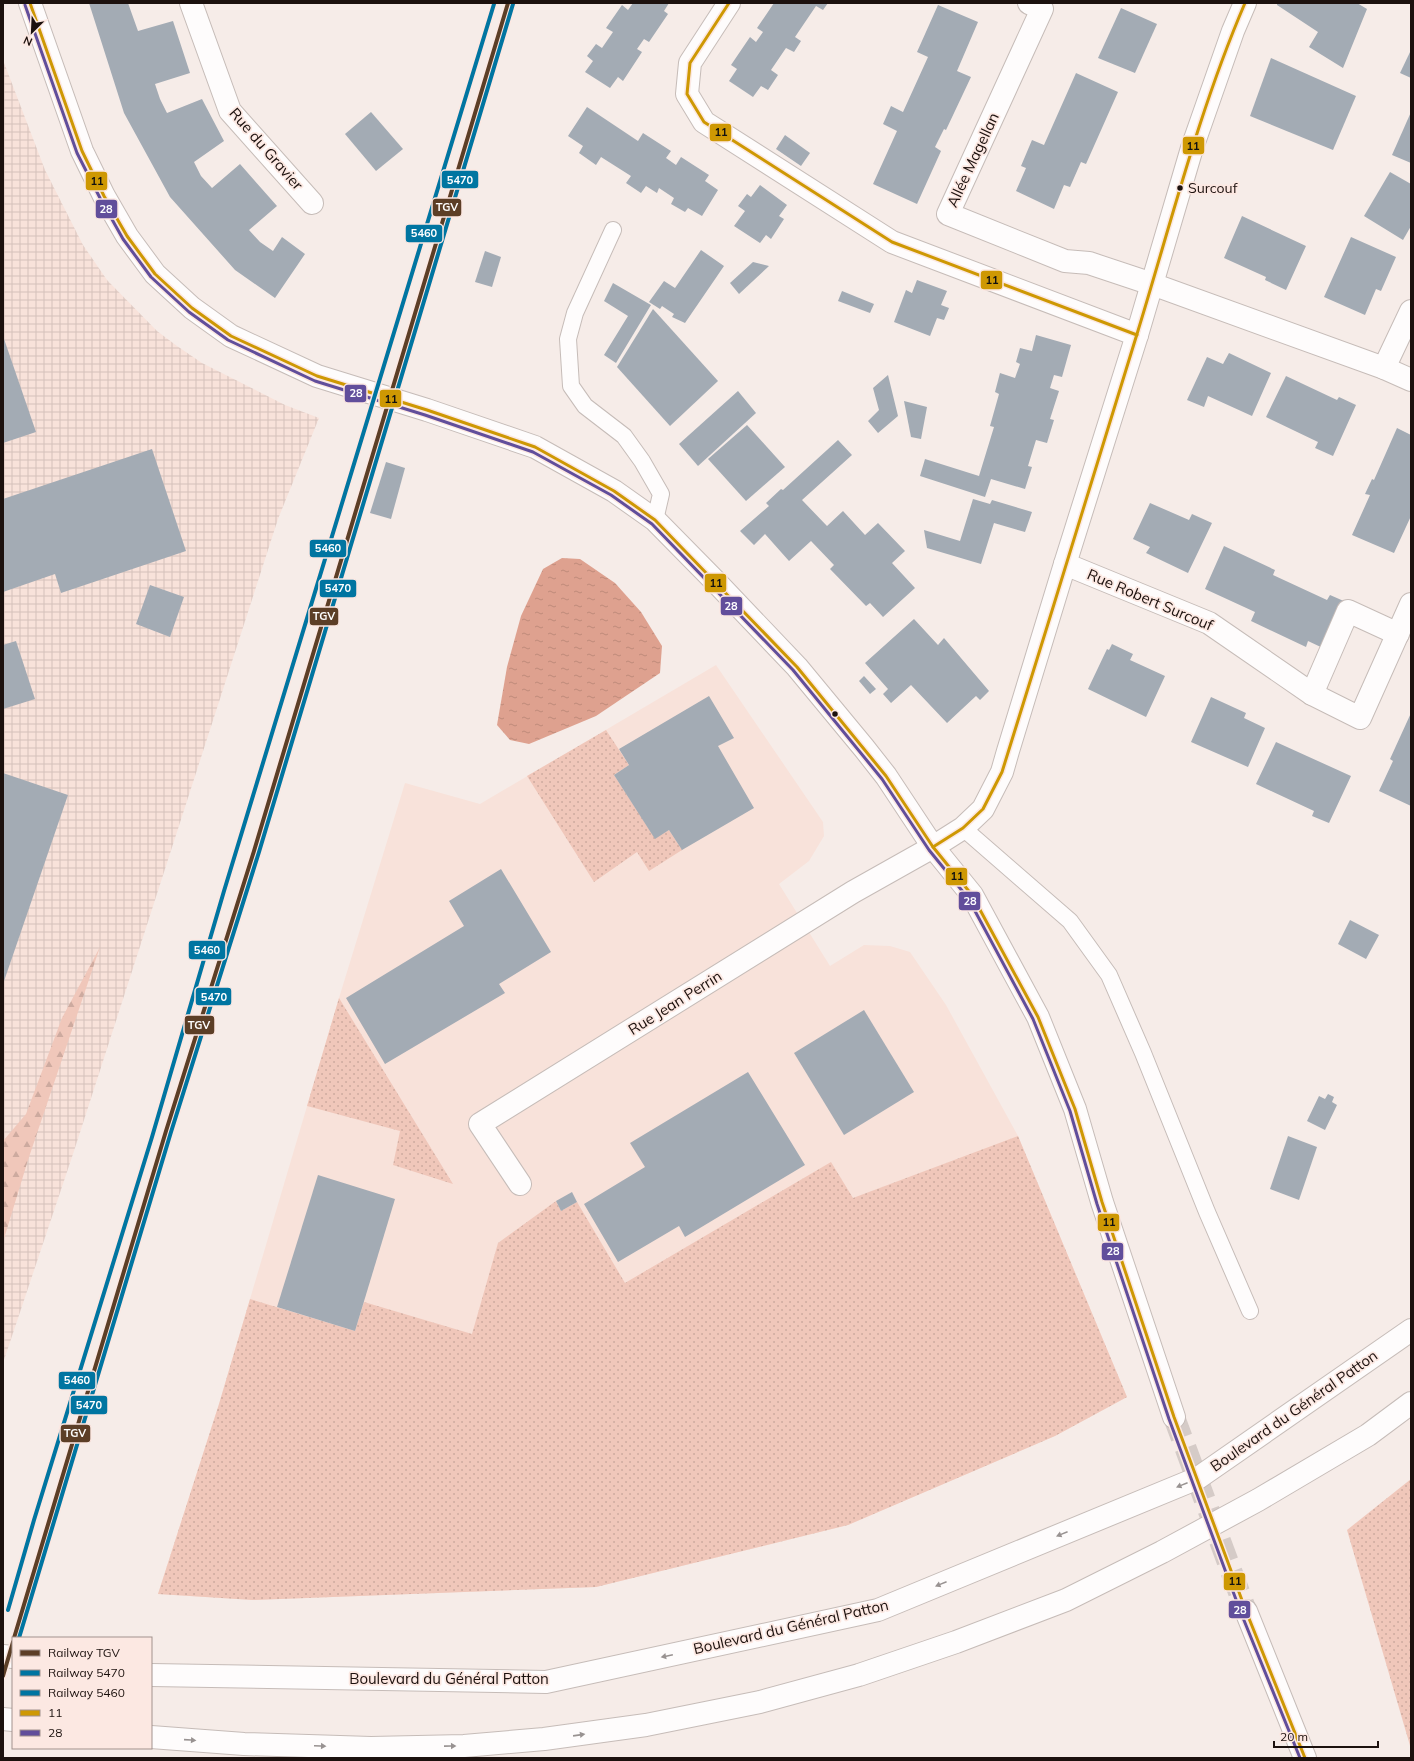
<svg xmlns="http://www.w3.org/2000/svg" width="1414" height="1761" viewBox="0 0 1414 1761" font-family="Mulish,sans-serif">
  <style>
    .built { fill: #f8e2da }
    .industrial { fill: url(#industrial-grid) }
    .grass { fill: url(#grass-dots) }
    .forest { fill: url(#forest-firs) }
    .water { fill: url(#water-ripples) }
    .building { fill: #a3abb4 }
    .lines { fill: none; stroke-linecap: round; stroke-linejoin: round }
    .secondary-tunnel { stroke: #d5cbc7; stroke-width: 22; stroke-dasharray: 22 11; stroke-linecap: butt }
    .lane-casing { stroke: #c6bcb8; stroke-width: 18 }
    .street-casing { stroke: #c6bcb8; stroke-width: 24 }
    .secondary-casing { stroke: #c6bcb8; stroke-width: 24 }
    .highway-casing { stroke: #c6bcb8; stroke-width: 24 }
    .lane { stroke: #fefcfc; stroke-width: 16 }
    .street { stroke: #fefcfc; stroke-width: 22 }
    .secondary { stroke: #fefcfc; stroke-width: 22 }
    .highway { stroke: #fefcfc; stroke-width: 22 }
    .bus-1-casing { stroke: #fce8e2; stroke-width: 6 }
    .bus-2-casing { stroke: #fce8e2; stroke-width: 6 }
    .bus-1 { stroke: #ce9803; stroke-width: 3 }
    .bus-2 { stroke: #614e9b; stroke-width: 3 }
    .rail-1-casing { stroke: #fce8e2; stroke-width: 7 }
    .rail-2-casing { stroke: #fce8e2; stroke-width: 7 }
    .rail-3-casing { stroke: #fce8e2; stroke-width: 7 }
    .rail-1 { stroke: #5c3e26; stroke-width: 4 }
    .rail-2 { stroke: #0075a1; stroke-width: 4 }
    .rail-3 { stroke: #0075a1; stroke-width: 4 }
    .oneway { fill: #989291 }
    .bus-dot { fill: #1c110e; stroke: #fce8e2; stroke-width: 1.5 }
    .labels { text-anchor: middle; stroke-width: 3.5; stroke-linejoin: round; paint-order: stroke }
    .bus-label { font-size: 14px; fill: #1c110e; stroke: #fce8e2; text-anchor: start }
    .street-label { font-size: 15px; fill: #1c110e; stroke: #fce8e2 }
    .line-badge { stroke: #fce8e2; stroke-width: 1.5 }
    .badge-label { font-size: 11px; text-anchor: middle; font-weight: bold; fill: #fff }
    .pale-badge-label { font-size: 11px; text-anchor: middle; font-weight: bold; fill: #111 }
  </style>
  <defs>
    <pattern id="industrial-grid" width="8" height="8" patternUnits="userSpaceOnUse"><rect width="8" height="8" fill="#f8e2da"/><path d="M0 4h8M4 0v8" fill="none" stroke="#d4c1ba"/></pattern>
    <pattern id="grass-dots" width="8" height="8" patternUnits="userSpaceOnUse"><rect width="8" height="8" fill="#f0c7ba"/><path d="M2 2h.1M6 6h.1" fill="none" stroke="#cdaa9f" stroke-width="1.8" stroke-linecap="round"/></pattern>
    <pattern id="forest-firs" width="22" height="20" patternUnits="userSpaceOnUse"><rect width="22" height="20" fill="#f0c7ba"/><path d="M5 1l3.5 6h-7zM16 11l3.5 6h-7z" fill="#cdaa9f"/></pattern>
    <pattern id="water-ripples" width="26" height="14" patternUnits="userSpaceOnUse"><rect width="26" height="14" fill="#dea18f"/><path d="M2 4q2-2 4 0t4 0M15 11q2-2 4 0t4 0" fill="none" stroke="#be8a7a"/></pattern>
  </defs>
  <rect width="100%" height="100%" fill="#f6ece8"/>
  <polygon class="built" points="716,665 823,822 824,836 809,861 779,884 830,966 864,945 890,946 910,952 946,1005 1018,1136 1127,1397 1055,1436 848,1525 596,1587 253,1600 158,1594 219,1404 339,998 405,783 480,804"/>
  <polygon class="industrial" points="3,60 45,170 83,245 107,280 157,331 177,346 202,363 285,405 319,418 278,519 74,1151 3,1363"/>
  <g class="grass">
    <polygon points="606,730 629,765 614,775 655,838 669,830 682,850 649,871 637,852 594,882 527,776"/>
    <polygon points="339,998 453,1184 393,1165 400,1131 307,1106"/>
    <polygon points="1018,1136 1127,1397 1055,1436 848,1525 596,1587 253,1600 158,1594 219,1404 250,1299 355,1331 364,1302 472,1334 498,1243 556,1201 561,1211 577,1202 625,1283 831,1162 853,1198"/>
    <polygon points="1411,1479 1411,1749 1347,1530"/>
  </g>
  <polygon class="forest" points="100,947 28,1160 3,1242 3,1141 26,1114 62,1018"/>
  <polygon class="water" points="562,558 580,559 615,583 641,612 662,646 660,673 596,716 529,744 510,740 497,725 507,667 521,616 543,569"/>
  <g class="building">
    <polygon points="89,3 128,3 138,31 173,21 190,73 155,84 160,99 167,113 202,99 224,141 194,162 201,176 212,188 240,164 277,206 249,230 260,242 273,251 282,237 305,254 275,298 235,270 170,197 124,113"/>
    <polygon points="633,3 669,3 664,11 668,14 649,42 644,39 637,49 642,52 623,81 618,77 610,88 585,72 593,61 587,56 596,44 602,48 613,32 606,28 622,5 628,10"/>
    <polygon points="774,3 828,3 823,10 816,6 795,37 801,41 794,52 786,48 771,70 778,75 768,90 761,86 753,97 729,81 737,69 731,65 750,37 756,42 763,32 757,28"/>
    <polygon points="1277,3 1357,3 1367,9 1343,68 1309,47 1318,32 1277,5"/>
    <polygon points="938,5 978,22 957,71 971,77 946,130 944,129 935,147 941,151 917,204 873,184 897,131 883,124 891,106 903,112 928,57 917,52"/>
    <polygon points="1121,8 1157,24 1135,73 1098,58"/>
    <polygon points="1411,50 1411,78 1400,73"/>
    <polygon points="1271,58 1356,96 1333,150 1250,116"/>
    <polygon points="1076,73 1118,92 1086,164 1081,162 1070,187 1064,185 1054,209 1016,191 1026,168 1021,166 1032,140 1044,145"/>
    <polygon points="587,107 638,141 643,133 671,151 666,158 676,165 681,157 709,175 705,181 718,190 702,216 688,208 685,212 671,204 674,198 659,188 657,193 646,186 641,193 626,183 631,176 601,157 596,165 579,153 583,146 568,136"/>
    <polygon points="371,112 403,149 376,171 345,134"/>
    <polygon points="1411,112 1411,163 1392,155"/>
    <polygon points="785,135 810,153 801,166 776,149"/>
    <polygon points="1390,172 1411,184 1411,226 1403,240 1364,216"/>
    <polygon points="760,185 787,205 779,216 784,219 771,239 766,235 760,243 734,226 745,211 738,206 747,194 751,197"/>
    <polygon points="1242,216 1306,246 1286,290 1265,280 1266,277 1224,258"/>
    <polygon points="1351,237 1396,257 1381,291 1376,289 1365,315 1324,297"/>
    <polygon points="701,250 724,266 685,323 672,317 674,314 662,306 660,309 649,302 664,281 675,288"/>
    <polygon points="485,251 501,257 492,287 475,282"/>
    <polygon points="753,262 769,266 739,294 730,283"/>
    <polygon points="917,280 947,291 941,305 949,308 944,320 937,318 930,336 894,322 906,290 912,293"/>
    <polygon points="613,283 651,305 616,363 604,355 628,316 604,301"/>
    <polygon points="842,291 874,304 870,313 838,301"/>
    <polygon points="653,309 718,381 670,426 617,367"/>
    <polygon points="1036,335 1071,345 1062,377 1054,375 1050,388 1059,391 1050,419 1054,420 1047,443 1036,440 1028,466 1032,467 1025,489 991,479 985,497 920,476 925,459 979,476 994,427 990,426 999,394 995,392 1000,373 1015,378 1020,364 1016,362 1020,348 1032,351"/>
    <polygon points="3,336 36,432 3,443"/>
    <polygon points="1229,353 1271,373 1252,416 1208,396 1204,407 1187,400 1207,357 1223,364"/>
    <polygon points="888,375 898,416 878,433 868,421 879,410 873,388"/>
    <polygon points="1286,376 1337,400 1339,397 1356,405 1333,456 1315,448 1318,442 1266,417"/>
    <polygon points="738,391 756,413 698,466 679,444"/>
    <polygon points="904,401 927,407 921,439 911,437"/>
    <polygon points="747,425 785,467 746,501 708,459"/>
    <polygon points="1397,428 1411,435 1411,516 1394,553 1352,535 1370,495 1365,494 1372,479 1374,480"/>
    <polygon points="838,440 852,455 802,500 827,526 843,511 865,535 878,523 905,551 892,563 915,588 883,617 870,603 866,606 830,569 834,565 811,541 789,561 765,534 754,545 740,531 769,506 766,503 781,489 783,490"/>
    <polygon points="152,449 186,551 61,593 55,574 3,592 3,499"/>
    <polygon points="386,462 405,468 391,519 370,513"/>
    <polygon points="973,499 990,504 992,500 1032,512 1025,532 994,523 981,564 927,548 924,530 960,541"/>
    <polygon points="1150,503 1189,520 1192,514 1212,523 1188,573 1146,553 1150,547 1133,539"/>
    <polygon points="1224,546 1275,570 1273,575 1327,600 1330,595 1346,602 1325,649 1308,641 1306,647 1251,621 1255,612 1205,589"/>
    <polygon points="150,585 184,597 170,637 136,624"/>
    <polygon points="914,619 938,645 944,638 989,691 980,700 976,696 947,723 911,685 891,703 883,694 888,689 865,663"/>
    <polygon points="16,641 35,699 3,709 3,645"/>
    <polygon points="1112,644 1133,654 1130,660 1165,676 1146,717 1088,689 1107,649 1109,650"/>
    <polygon points="864,676 876,689 870,694 859,681"/>
    <polygon points="709,696 734,738 718,746 754,808 682,850 669,830 655,839 614,775 629,765 619,749"/>
    <polygon points="1211,697 1246,713 1244,718 1265,728 1248,767 1191,742"/>
    <polygon points="1411,713 1411,806 1379,791 1393,761 1390,759"/>
    <polygon points="1276,742 1351,776 1329,823 1312,816 1314,811 1256,784"/>
    <polygon points="3,773 68,795 3,984"/>
    <polygon points="501,869 551,952 499,984 505,993 385,1064 346,998 464,926 449,901"/>
    <polygon points="1350,920 1379,935 1366,959 1338,944"/>
    <polygon points="864,1010 914,1092 844,1135 794,1053"/>
    <polygon points="748,1072 805,1165 685,1237 679,1226 618,1262 584,1204 645,1167 630,1143"/>
    <polygon points="1328,1094 1334,1097 1332,1102 1337,1105 1325,1130 1307,1121 1319,1096 1325,1099"/>
    <polygon points="1288,1136 1317,1147 1299,1200 1270,1189"/>
    <polygon points="318,1175 395,1199 355,1331 277,1307"/>
    <polygon points="572,1192 577,1202 561,1211 556,1201"/>
  </g>
  <g class="lines">
    <polyline class="secondary-tunnel" points="1174,1417 1246,1611"/>
    <g class="lane-casing">
      <g id="lane">
        <polyline points="613,230 575,313 568,339 571,386 585,406 624,436 642,461 661,494 655,520"/>
        <polyline points="963,828 1070,921 1109,975 1143,1053 1207,1212 1250,1311"/>
      </g>
    </g>
    <g class="street-casing">
      <g id="street">
        <polyline points="191,3 230,111 312,203"/>
        <polyline points="729,3 690,63 687,94 704,122 892,242 1137,335"/>
        <polyline points="1029,3 1042,9 948,214 1065,261 1089,263 1152,284 1384,368 1411,380"/>
        <polyline points="1384,368 1411,311"/>
        <polyline points="1065,564 1209,623 1312,694 1360,718 1411,604"/>
        <polyline points="1312,694 1348,611 1398,634"/>
        <polyline points="520,1184 480,1124 853,892 933,847 963,828 983,809 1002,772 1008,751 1065,564 1137,335 1192,148 1233,31 1245,3"/>
      </g>
    </g>
    <g class="secondary-casing">
      <g id="secondary">
        <polyline points="30,3 82,151 104,196 127,236 155,274 192,308 231,336 317,376 427,410 535,447 614,491 655,520 716,582 797,667 864,748 886,776 933,847 972,895 1038,1017 1075,1109 1102,1202 1174,1417"/>
        <polyline points="1246,1611 1305,1758"/>
      </g>
    </g>
    <g class="highway-casing">
      <g id="highway">
        <polyline points="3,1656 13,1657"/>
        <polyline points="151,1675 546,1682 878,1610 1198,1478 1411,1330"/>
        <polyline points="3,1719 13,1720"/>
        <polyline points="151,1737 244,1744 371,1748 464,1746 544,1739 646,1725 760,1702 859,1675 956,1642 1066,1600 1162,1552 1258,1500 1368,1435 1411,1403"/>
      </g>
    </g>
    <use href="#lane" class="lane"/>
    <use href="#street" class="street"/>
    <use href="#secondary" class="secondary"/>
    <use href="#highway" class="highway"/>
    <g class="bus-1-casing">
      <g id="bus-1">
        <polyline points="30,3 82,151 104,196 127,236 155,274 192,308 231,336 317,376 427,410 535,447 614,491 655,520 797,667 886,776 933,847 972,895 1038,1017 1075,1109 1102,1202 1174,1417 1246,1611 1305,1758"/>
        <polyline points="729,3 690,63 687,94 704,122 892,242 1137,335"/>
        <path d="M 933,847 L 963,828 L 983,809 L 1002,772 C 1047,626 1093,481 1137,334 C 1171,223 1199,110 1245,3"/>
      </g>
    </g>
    <g class="bus-2-casing">
      <polyline id="bus-2" points="25,5 77,153 100,198 123,239 151,277 189,312 228,340 315,381 425,415 533,452 611,495 652,524 793,670 882,779 929,850 968,898 1033,1019 1070,1111 1097,1204 1169,1419 1241,1613 1300,1758"/>
    </g>
    <use href="#bus-1" class="bus-1"/>
    <use href="#bus-2" class="bus-2"/>
    <g class="rail-1-casing">
      <g id="rail-1">
        <polyline points="14,1638 166,1131 254,851 508,3"/>
        <polyline points="3,1676 13,1642"/>
      </g>
    </g>
    <g class="rail-2-casing">
      <polyline id="rail-2" points="19,1638 171,1132 259,852 513,4"/>
    </g>
    <g class="rail-3-casing">
      <polyline id="rail-3" points="8,1610 34,1520 152,1137 224,891 494,4"/>
    </g>
    <use href="#rail-1" class="rail-1"/>
    <use href="#rail-2" class="rail-2"/>
    <use href="#rail-3" class="rail-3"/>
  </g>
  <defs><path id="oneway-solid" d="M-6-.8H1V-3.2L6.5 0L1 3.2V.8H-6Z"/></defs>
  <g class="oneway">
    <use href="#oneway-solid" transform="translate(1182 1485) rotate(158)"/>
    <use href="#oneway-solid" transform="translate(1062 1534) rotate(158)"/>
    <use href="#oneway-solid" transform="translate(941 1584) rotate(158)"/>
    <use href="#oneway-solid" transform="translate(667 1656) rotate(168)"/>
    <use href="#oneway-solid" transform="translate(579 1735) rotate(-8)"/>
    <use href="#oneway-solid" transform="translate(190 1740) rotate(4)"/>
    <use href="#oneway-solid" transform="translate(320 1746) rotate(2)"/>
    <use href="#oneway-solid" transform="translate(450 1746) rotate(-1)"/>
  </g>
  <g class="bus-dot">
    <circle cx="1180" cy="188" r="3.5"/>
    <circle cx="835" cy="714" r="3.5"/>
  </g>
  <g class="labels">
    <g class="bus-label">
      <text x="1188" y="193">Surcouf</text>
    </g>
    <g class="street-label">
      <text transform="translate(266 149) rotate(49)" y="5">Rue du Gravier</text>
      <text transform="translate(973 160) rotate(-65)" y="5">Allée Magellan</text>
      <text transform="translate(1150 600) rotate(23)" y="5">Rue Robert Surcouf</text>
      <text transform="translate(675 1003) rotate(-32)" y="5">Rue Jean Perrin</text>
      <text transform="translate(1294 1411) rotate(-35)" y="5">Boulevard du Général Patton</text>
      <text transform="translate(791 1627) rotate(-13)" y="5">Boulevard du Général Patton</text>
      <text x="449" y="1684">Boulevard du Général Patton</text>
    </g>
  </g>
  <g class="line-badge">
    <rect x="709" y="123" width="23" height="19" rx="4" fill="#ce9803"/>
    <rect x="1182" y="136" width="23" height="19" rx="4" fill="#ce9803"/>
    <rect x="441" y="170" width="38" height="19" rx="4" fill="#0075a1"/>
    <rect x="85" y="171" width="23" height="20" rx="4" fill="#ce9803"/>
    <rect x="432" y="198" width="30" height="19" rx="4" fill="#5c3e26"/>
    <rect x="95" y="199" width="23" height="20" rx="4" fill="#614e9b"/>
    <rect x="405" y="224" width="38" height="19" rx="4" fill="#0075a1"/>
    <rect x="980" y="270" width="23" height="20" rx="4" fill="#ce9803"/>
    <rect x="344" y="384" width="23" height="19" rx="4" fill="#614e9b"/>
    <rect x="379" y="389" width="23" height="19" rx="4" fill="#ce9803"/>
    <rect x="309" y="539" width="38" height="19" rx="4" fill="#0075a1"/>
    <rect x="704" y="573" width="23" height="20" rx="4" fill="#ce9803"/>
    <rect x="319" y="579" width="38" height="19" rx="4" fill="#0075a1"/>
    <rect x="720" y="596" width="23" height="20" rx="4" fill="#614e9b"/>
    <rect x="309" y="607" width="30" height="19" rx="4" fill="#5c3e26"/>
    <rect x="945" y="867" width="23" height="19" rx="4" fill="#ce9803"/>
    <rect x="958" y="891" width="23" height="20" rx="4" fill="#614e9b"/>
    <rect x="188" y="940" width="38" height="20" rx="4" fill="#0075a1"/>
    <rect x="195" y="987" width="37" height="19" rx="4" fill="#0075a1"/>
    <rect x="184" y="1015" width="31" height="20" rx="4" fill="#5c3e26"/>
    <rect x="1097" y="1213" width="23" height="19" rx="4" fill="#ce9803"/>
    <rect x="1101" y="1242" width="23" height="19" rx="4" fill="#614e9b"/>
    <rect x="58" y="1371" width="38" height="19" rx="4" fill="#0075a1"/>
    <rect x="70" y="1395" width="38" height="20" rx="4" fill="#0075a1"/>
    <rect x="60" y="1424" width="31" height="19" rx="4" fill="#5c3e26"/>
    <rect x="1223" y="1572" width="23" height="19" rx="4" fill="#ce9803"/>
    <rect x="1228" y="1600" width="23" height="19" rx="4" fill="#614e9b"/>
  </g>
  <g class="badge-label">
    <text x="460" y="184">5470</text>
    <text x="447" y="211">TGV</text>
    <text x="106" y="213">28</text>
    <text x="424" y="237">5460</text>
    <text x="356" y="397">28</text>
    <text x="328" y="552">5460</text>
    <text x="338" y="592">5470</text>
    <text x="731" y="610">28</text>
    <text x="324" y="620">TGV</text>
    <text x="970" y="905">28</text>
    <text x="207" y="954">5460</text>
    <text x="214" y="1001">5470</text>
    <text x="199" y="1029">TGV</text>
    <text x="1113" y="1255">28</text>
    <text x="77" y="1384">5460</text>
    <text x="89" y="1409">5470</text>
    <text x="75" y="1437">TGV</text>
    <text x="1240" y="1614">28</text>
  </g>
  <g class="pale-badge-label">
    <text x="721" y="136">11</text>
    <text x="1193" y="150">11</text>
    <text x="97" y="185">11</text>
    <text x="992" y="284">11</text>
    <text x="391" y="403">11</text>
    <text x="716" y="587">11</text>
    <text x="957" y="880">11</text>
    <text x="1109" y="1226">11</text>
    <text x="1235" y="1585">11</text>
  </g>
  <rect width="1414" height="1761" fill="none" stroke="#1c110e" stroke-width="8"/>
  <rect x="12" y="1637" width="140" height="112" fill="#fce8e2" stroke="#a2928d"/>
  <rect x="20" y="1650" width="20" height="6" fill="#5c3e26" stroke="#a2928d"/>
  <text x="48" y="1657" font-size="12" fill="#1c110e">Railway TGV</text>
  <rect x="20" y="1670" width="20" height="6" fill="#0075a1" stroke="#a2928d"/>
  <text x="48" y="1677" font-size="12" fill="#1c110e">Railway 5470</text>
  <rect x="20" y="1690" width="20" height="6" fill="#0075a1" stroke="#a2928d"/>
  <text x="48" y="1697" font-size="12" fill="#1c110e">Railway 5460</text>
  <rect x="20" y="1710" width="20" height="6" fill="#ce9803" stroke="#a2928d"/>
  <text x="48" y="1717" font-size="12" fill="#1c110e">11</text>
  <rect x="20" y="1730" width="20" height="6" fill="#614e9b" stroke="#a2928d"/>
  <text x="48" y="1737" font-size="12" fill="#1c110e">28</text>
  <g transform="translate(32 32) rotate(204)" stroke="#fce8e2" stroke-width="3" paint-order="stroke">
  <path d="M0-3L7 15L0 10L-7 15Z" fill="#1c110e"/>
  <text y="-6" font-size="11" font-weight="bold" text-anchor="middle" fill="#1c110e">N</text>
  </g>
  <path d="M1274 1741v6h104v-6" fill="none" stroke="#1c110e" stroke-width="2"/>
  <text x="1280" y="1741" font-size="12" fill="#1c110e" stroke="#fce8e2" stroke-width="3" paint-order="stroke">20 m</text>
</svg>
